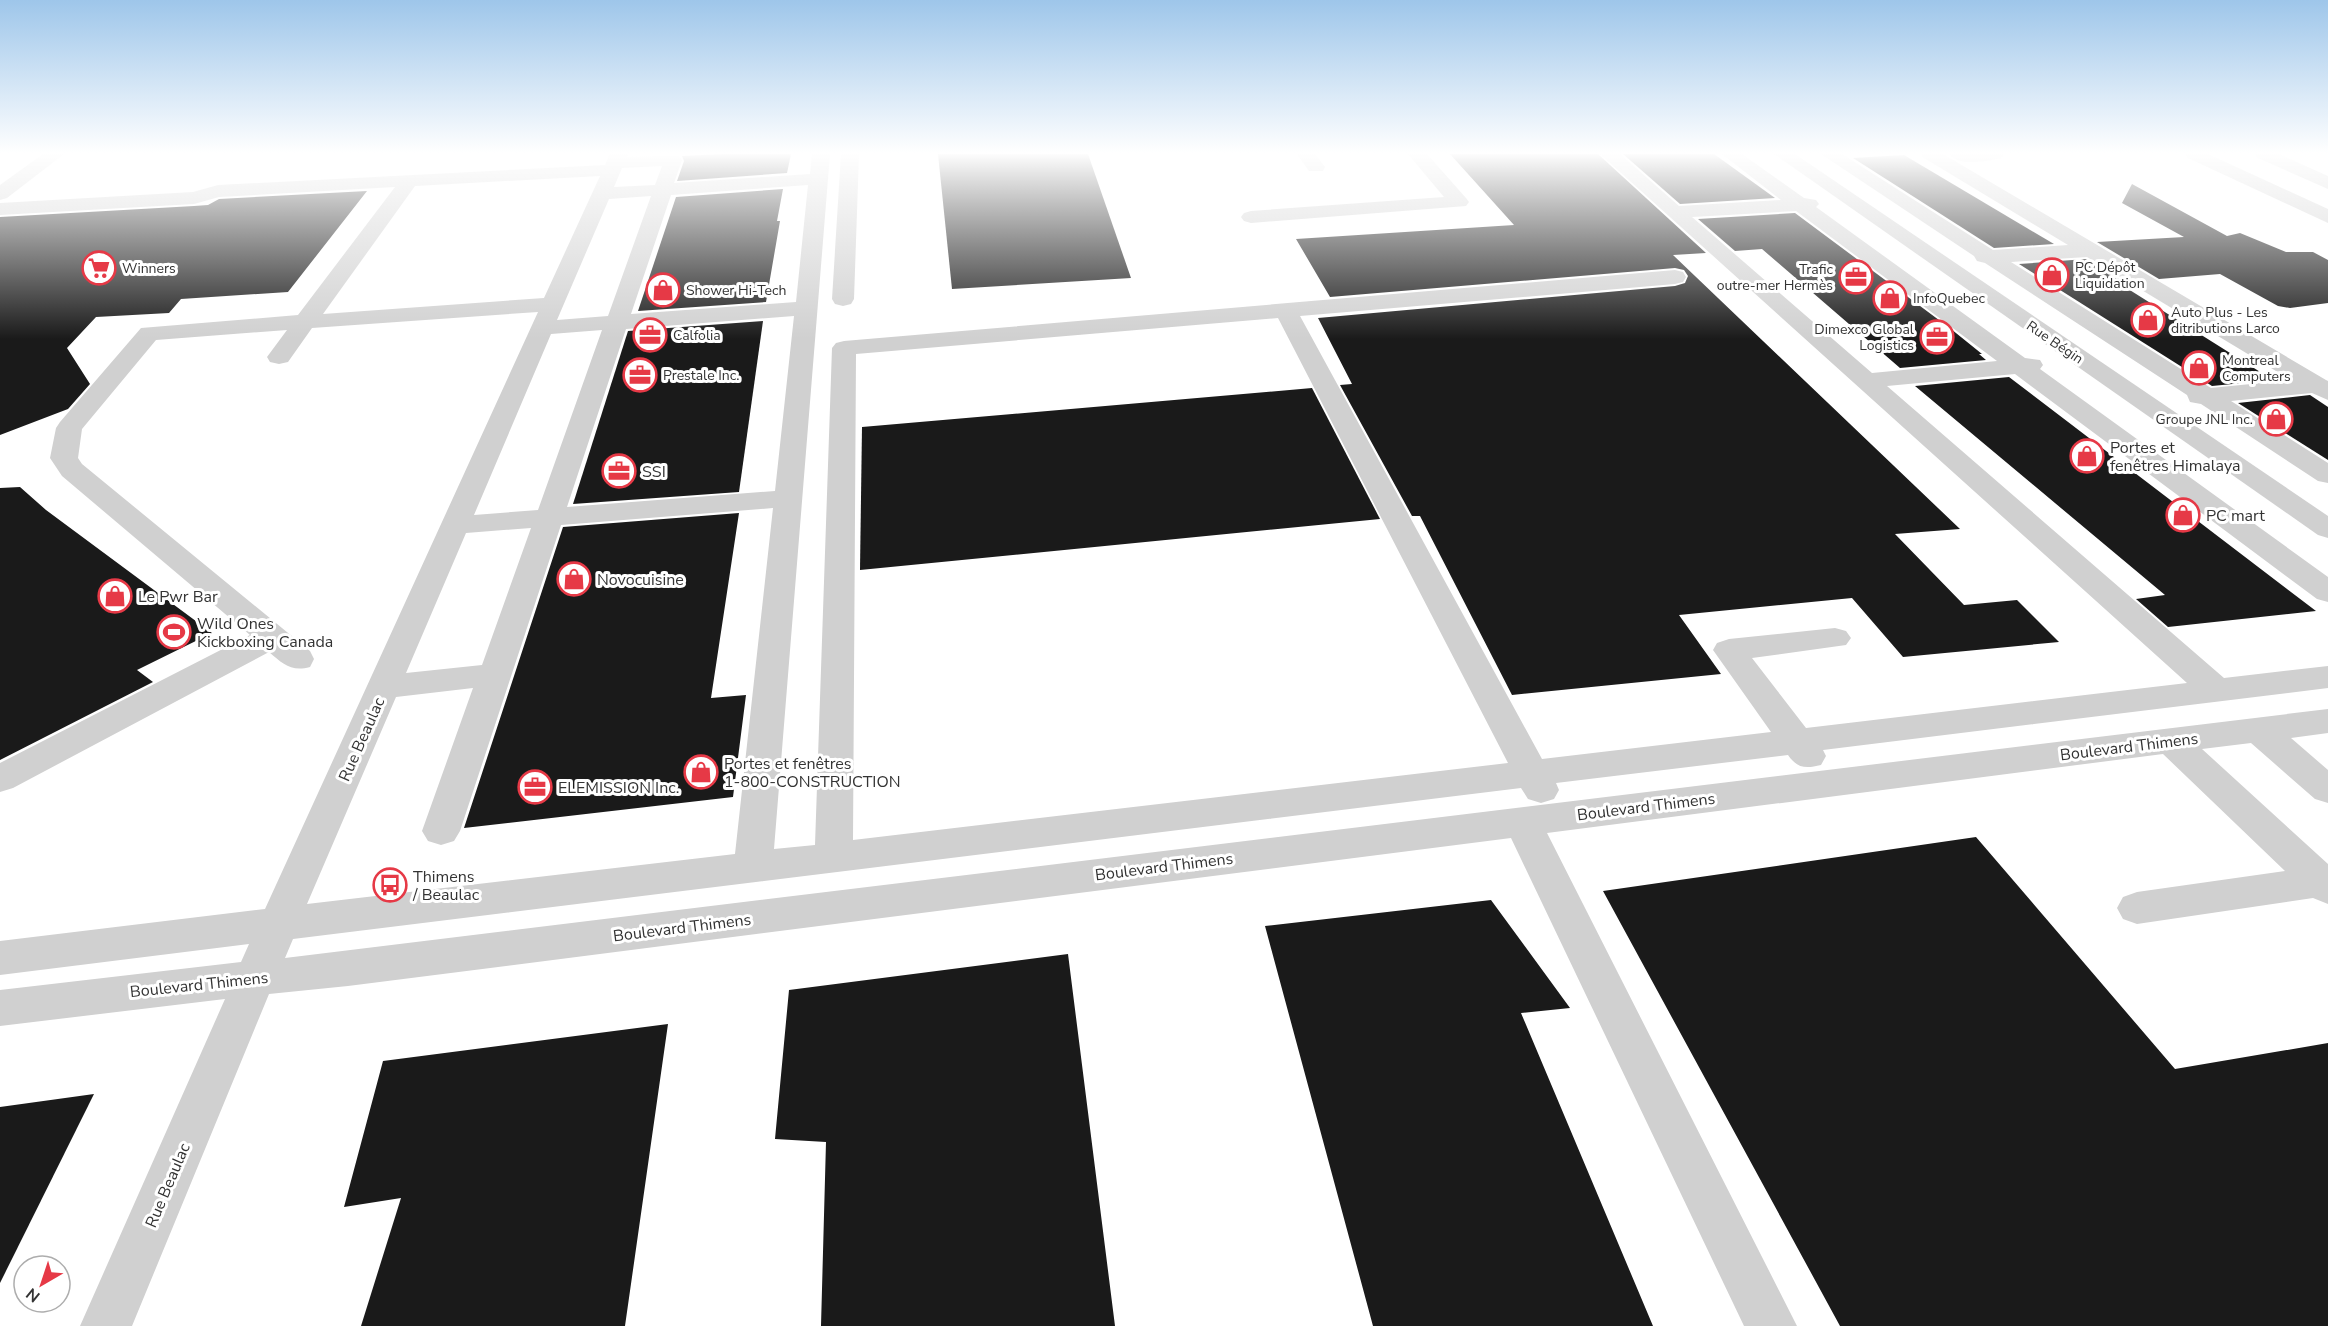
<svg xmlns="http://www.w3.org/2000/svg" width="2328" height="1326" viewBox="0 0 2328 1326" font-family="'Nunito Sans',sans-serif">
  <style>
    .building { fill: #1a1a1a }
    .lines { fill: none; stroke-linecap: round; stroke-linejoin: round }
    .minor { fill: #d0d0d0; fill-rule: evenodd }
    .labels { text-anchor: middle; stroke-width: 6; stroke-linejoin: round; paint-order: stroke }
    .far-poi-label { font-size: 14px; fill: #333; stroke: #fff; text-anchor: start }
    .far-street-label { font-size: 14px; fill: #333; stroke: #fff }
    .poi-label { font-size: 16px; fill: #333; stroke: #fff; text-anchor: start }
    .street-label { font-size: 16px; fill: #333; stroke: #fff }
  </style>
  <rect width="100%" height="100%" fill="#fff"/>
  <g class="building">
    <polygon points="723,154 791,154 787,173 677,181 684,161 682,156"/>
    <polygon points="938,154 1088,154 1131,278 952,289"/>
    <polygon points="1450,154 1598,154 1706,253 1673,255 1960,529 1895,534 1964,605 2017,600 2059,642 1903,657 1852,598 1679,615 1721,674 1512,695 1420,516 1412,516 1340,385 1352,384 1318,318 1675,286 1685,283 1688,276 1684,270 1675,268 1330,297 1296,239 1514,225"/>
    <polygon points="1623,154 1714,154 1775,198 1680,204"/>
    <polygon points="1904,155 2054,244 1994,248 1853,158"/>
    <polygon points="2132,184 2227,236 2240,233 2286,252 2313,252 2328,260 2328,303 2290,308 2278,306 2220,274 2159,279 2097,242 2184,237 2122,203"/>
    <polygon points="783,189 777,221 780,221 766,302 638,311 676,197"/>
    <polygon points="367,191 288,292 181,299 169,313 96,317 67,348 90,384 68,409 0,435 0,217 194,206 208,205 219,199"/>
    <polygon points="1795,213 1951,329 1982,354 1979,354 1986,360 1900,368 1762,249 1735,251 1698,219"/>
    <polygon points="2086,259 2124,282 2117,282 2273,380 2212,386 2019,264"/>
    <polygon points="763,321 739,492 573,504 628,331"/>
    <polygon points="2009,377 2316,611 2168,627 2136,599 2165,595 1915,386"/>
    <polygon points="1312,388 1380,519 860,570 862,427"/>
    <polygon points="2310,395 2328,407 2328,460 2238,403"/>
    <polygon points="20,487 46,510 212,633 137,670 153,682 0,760 0,488"/>
    <polygon points="739,513 711,698 746,695 733,797 464,828 563,527"/>
    <polygon points="1976,837 2175,1069 2328,1043 2328,1326 1840,1326 1603,891"/>
    <polygon points="1491,900 1570,1008 1521,1013 1653,1326 1373,1326 1265,926"/>
    <polygon points="1068,954 1115,1326 821,1326 826,1142 775,1139 789,990"/>
    <polygon points="668,1024 625,1326 361,1326 401,1198 344,1207 383,1061"/>
    <polygon points="94,1094 0,1283 0,1107"/>
  </g>
  <g class="lines">
    <g class="minor">
      <polygon points="43,154 64,154 7,198 0,200 0,185"/>
      <path d="M 610,154 L 628,154 L 627,157 L 679,156 L 682,160 L 674,183 L 810,174 L 812,154 L 830,154 L 774,849 L 815,845 L 832,348 L 836,343 L 844,341 L 1675,270 L 1683,272 L 1686,277 L 1683,282 L 1675,284 L 1300,316 L 1542,759 L 1771,732 L 1713,650 L 1717,643 L 1729,639 L 1835,628 L 1846,631 L 1851,638 L 1846,645 L 1752,658 L 1806,728 L 2187,683 L 1600,154 L 1620,154 L 1679,206 L 1781,200 L 1722,154 L 1742,154 L 1804,198 L 1816,200 L 1819,204 L 1816,207 L 2025,358 L 2040,360 L 2043,365 L 2040,369 L 2328,577 L 2328,602 L 2317,599 L 2015,374 L 1887,386 L 2224,678 L 2328,666 L 2328,688 L 1823,750 L 1826,756 L 1821,765 C 1805,769 1797,768 1788,755 L 1556,783 L 1559,790 L 1554,799 L 1541,803 L 1528,799 L 1521,788 L 293,939 L 285,958 L 2328,709 L 2328,733 L 2291,738 L 2328,770 L 2328,803 L 2315,799 L 2251,743 L 2202,749 L 2328,864 L 2328,904 L 2313,898 L 2137,924 L 2123,919 L 2117,908 L 2123,897 L 2137,892 L 2285,871 L 2163,754 L 1547,833 L 1797,1326 L 1744,1326 L 1511,838 L 348,986 L 269,994 L 132,1326 L 80,1326 L 225,999 L 0,1026 L 0,990 L 241,962 L 249,944 L 0,975 L 0,941 L 265,909 L 538,312 L 312,328 L 288,362 L 279,364 L 270,362 L 267,357 L 287,330 L 156,340 L 82,429 L 78,458 L 82,464 L 310,651 L 314,659 L 310,667 C 291,672 283,664 269,652 L 13,788 L 0,792 L 0,763 L 250,635 L 62,476 L 50,458 L 56,428 L 60,422 L 141,328 L 298,315 L 395,187 L 219,197 L 194,204 L 0,215 L 0,203 L 193,192 L 218,185 L 605,165 ZM 662,166 L 655,185 L 614,187 L 622,168 ZM 600,176 L 544,298 L 323,314 L 415,186 ZM 808,185 L 796,302 L 631,314 L 671,195 ZM 651,196 L 608,316 L 557,320 L 609,199 ZM 1796,211 L 1997,361 L 1872,373 L 1692,217 ZM 794,316 L 775,491 L 567,507 L 626,329 ZM 1278,318 L 1508,763 L 853,840 L 856,354 ZM 602,330 L 538,510 L 474,515 L 551,334 ZM 773,508 L 735,854 L 307,904 L 396,697 L 473,688 L 422,831 L 428,841 L 441,845 L 454,841 L 460,831 L 561,525 ZM 531,528 L 482,665 L 406,673 L 466,533 Z"/>
      <polygon points="841,154 859,154 854,299 851,304 843,306 835,304 832,299"/>
      <polygon points="1297,154 1315,154 1325,167 1323,171 1309,171"/>
      <polygon points="1408,154 1427,154 1466,198 1469,202 1466,206 1251,223 1244,221 1241,217 1244,213 1251,211 1444,197"/>
      <polygon points="1774,154 1795,154 2328,516 2328,538 2318,535"/>
      <path d="M 1821,154 L 1842,154 L 1993,250 L 2068,245 L 1924,158 L 1921,154 L 1943,154 L 2326,380 L 2328,381 L 2328,400 L 2312,393 L 2231,401 L 2328,463 L 2328,483 L 2318,481 L 2201,404 L 2190,402 L 2187,395 L 1985,263 L 1977,261 L 1974,256 ZM 2087,257 L 2291,380 L 2211,388 L 2011,262 Z"/>
      <path d="M 1949,154 L 2004,154 L 2001,158 C 1988,161 1958,167 1949,154 Z"/>
      <polygon points="2185,154 2208,154 2328,209 2328,223 2188,158"/>
      <polygon points="2255,154 2279,154 2328,176 2328,189 2258,158"/>
    </g>
  </g>
  <linearGradient id="sky" x2="0" y2="1"><stop stop-color="#9ec6ea"/><stop offset="0.45" stop-color="#fff"/><stop offset="1" stop-color="#fff" stop-opacity="0"/></linearGradient>
  <rect width="2328" height="339" fill="url(#sky)"/>
  <defs>
    <g id="supermarket-ring" transform="scale(1.725)"><circle r="9.5" fill="#fff" stroke="#e63946" stroke-width="1.5"/><path d="M-6-5.5h2.5l.6 2H6L4.5 2H-2.5L-4.4-4H-6ZM-1.5 3.2a1.3 1.3 0 1 0 .1 0ZM3 3.2a1.3 1.3 0 1 0 .1 0Z" fill="#e63946"/></g>
    <g id="shop-ring" transform="scale(1.725)"><circle r="9.5" fill="#fff" stroke="#e63946" stroke-width="1.5"/><path d="M-5-2.5h2.3a2.7 3.5 0 0 1 5.4 0H5L5.5 6h-11ZM-1.5-2.5h3a1.5 2.3 0 0 0-3 0Z" fill="#e63946"/></g>
    <g id="office-ring" transform="scale(1.725)"><circle r="9.5" fill="#fff" stroke="#e63946" stroke-width="1.5"/><path d="M-6-3h4V-5.5h4V-3h4V5H-6ZM-1-4.5V-3h2v-1.5ZM-6 0V1H6V0Z" fill="#e63946"/></g>
    <g id="stadium-ring" transform="scale(1.725)"><circle r="9.5" fill="#fff" stroke="#e63946" stroke-width="1.5"/><path d="M0-5a6.5 5 0 1 0 0 10a6.5 5 0 1 0 0-10ZM-3.5-1.8h7v3.6h-7Z" fill="#e63946"/></g>
    <g id="bus-ring" transform="scale(1.725)"><circle r="9.5" fill="#fff" stroke="#e63946" stroke-width="1.5"/><path d="M-5-6H5V4H4V6H2V4H-2V6H-4V4H-5ZM-3.5-4V0h7V-4ZM-3.5 1.2v1.5H-2V1.2ZM2 1.2v1.5H3.5V1.2Z" fill="#e63946"/></g>
  </defs>
  <g fill-rule="evenodd">
    <use href="#supermarket-ring" x="99" y="268"/>
    <use href="#shop-ring" x="2052" y="275"/>
    <use href="#office-ring" x="1856" y="277"/>
    <use href="#shop-ring" x="663" y="290"/>
    <use href="#shop-ring" x="1890" y="298"/>
    <use href="#shop-ring" x="2148" y="320"/>
    <use href="#office-ring" x="650" y="335"/>
    <use href="#office-ring" x="1937" y="337"/>
    <use href="#shop-ring" x="2199" y="368"/>
    <use href="#office-ring" x="640" y="375"/>
    <use href="#shop-ring" x="2276" y="419"/>
    <use href="#shop-ring" x="2087" y="456"/>
    <use href="#office-ring" x="619" y="471"/>
    <use href="#shop-ring" x="2183" y="515"/>
    <use href="#shop-ring" x="574" y="579"/>
    <use href="#shop-ring" x="115" y="596"/>
    <use href="#stadium-ring" x="174" y="632"/>
    <use href="#shop-ring" x="701" y="772"/>
    <use href="#office-ring" x="535" y="787"/>
    <use href="#bus-ring" x="390" y="885"/>
  </g>
  <g class="labels">
    <g class="far-poi-label">
      <text x="2075" y="272">PC Dépôt<tspan x="2075" dy="16">Liquidation</tspan></text>
      <text x="122" y="273">Winners</text>
      <text x="1833" y="274" text-anchor="end">Trafic<tspan x="1833" dy="16">outre-mer Hermès</tspan></text>
      <text x="686" y="295">Shower Hi-Tech</text>
      <text x="1913" y="303">InfoQuebec</text>
      <text x="2171" y="317">Auto Plus - Les<tspan x="2171" dy="16">ditributions Larco</tspan></text>
      <text x="1914" y="334" text-anchor="end">Dimexco Global<tspan x="1914" dy="16">Logistics</tspan></text>
      <text x="673" y="340">Calfolia</text>
      <text x="2222" y="365">Montreal<tspan x="2222" dy="16">Computers</tspan></text>
      <text x="663" y="380">Prestale Inc.</text>
      <text x="2253" y="424" text-anchor="end">Groupe JNL Inc.</text>
    </g>
    <g class="far-street-label">
      <text transform="translate(2055 342) rotate(34)" y="5">Rue Bégin</text>
    </g>
    <g class="poi-label">
      <text x="2110" y="453">Portes et<tspan x="2110" dy="18">fenêtres Himalaya</tspan></text>
      <text x="642" y="477">SSI</text>
      <text x="2206" y="521">PC mart</text>
      <text x="597" y="585">Novocuisine</text>
      <text x="138" y="602">Le Pwr Bar</text>
      <text x="197" y="629">Wild Ones<tspan x="197" dy="18">Kickboxing Canada</tspan></text>
      <text x="724" y="769">Portes et fenêtres<tspan x="724" dy="18">1-800-CONSTRUCTION</tspan></text>
      <text x="558" y="793">ELEMISSION Inc.</text>
      <text x="413" y="882">Thimens<tspan x="413" dy="18">/ Beaulac</tspan></text>
    </g>
    <g class="street-label">
      <text transform="translate(361 739) rotate(-66)" y="6">Rue Beaulac</text>
      <text transform="translate(2129 746) rotate(-7)" y="6">Boulevard Thimens</text>
      <text transform="translate(1646 806) rotate(-7)" y="6">Boulevard Thimens</text>
      <text transform="translate(1164 866) rotate(-7)" y="6">Boulevard Thimens</text>
      <text transform="translate(682 927) rotate(-7)" y="6">Boulevard Thimens</text>
      <text transform="translate(199 984) rotate(-6)" y="6">Boulevard Thimens</text>
      <text transform="translate(167 1185) rotate(-67)" y="6">Rue Beaulac</text>
    </g>
  </g>
  <g transform="translate(42 1284) rotate(219)"><circle r="28" fill="#ffffff" stroke="#adadad" stroke-width="1.5"/>
  <path d="M0-4.5L10 22L0 15L-10 22Z" fill="#e63946"/>
  <text y="-9" font-size="16" font-weight="bold" text-anchor="middle" fill="#333333">N</text>
  </g>
</svg>
